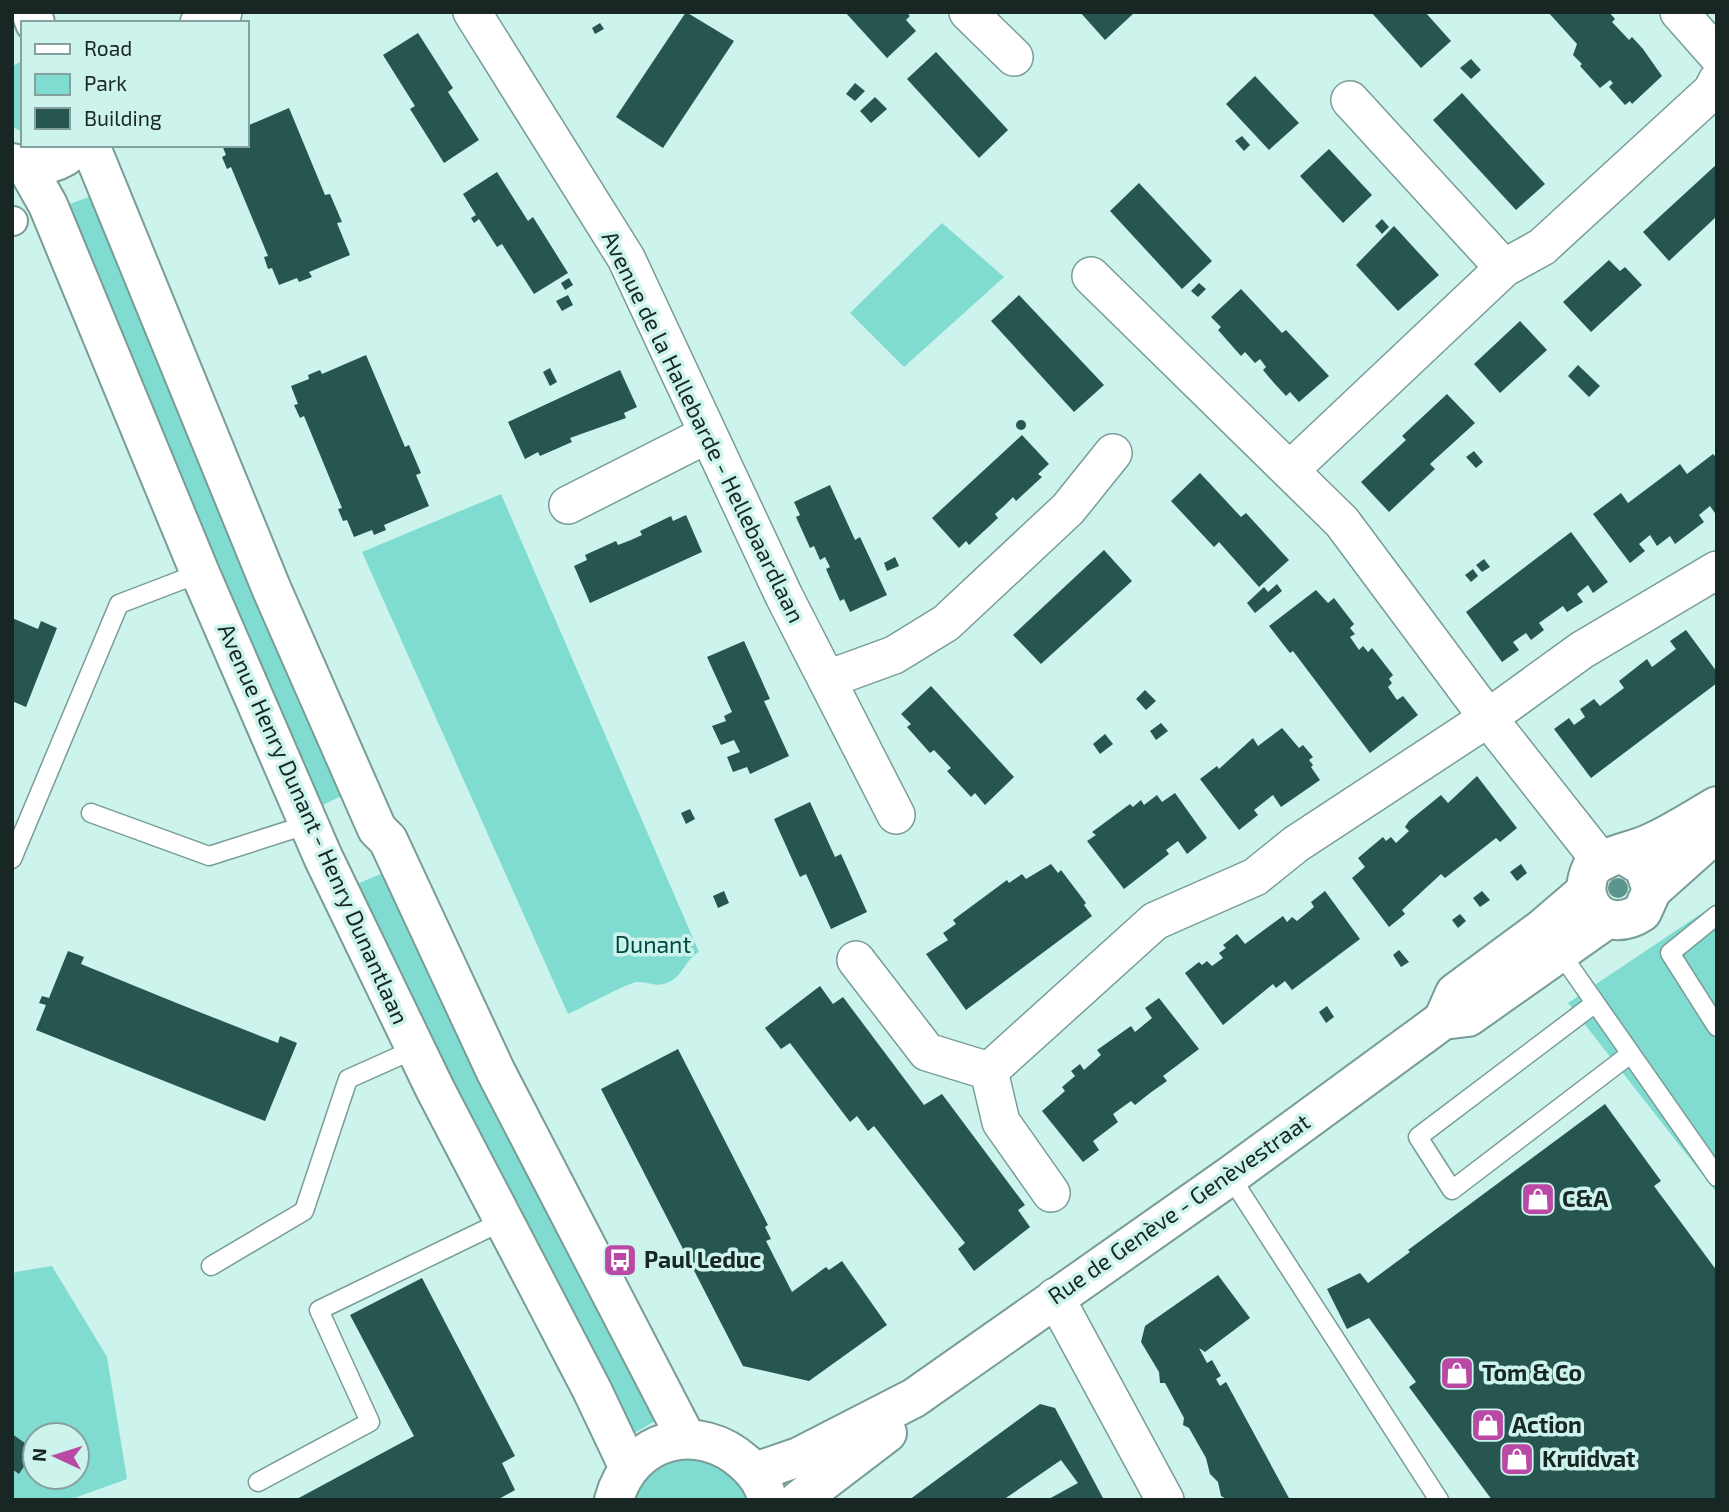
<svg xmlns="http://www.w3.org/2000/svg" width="1729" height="1512" viewBox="0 0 1729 1512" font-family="'Exo 2',sans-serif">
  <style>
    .green { fill: #80dcd0; fill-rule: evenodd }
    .building { fill: #275550 }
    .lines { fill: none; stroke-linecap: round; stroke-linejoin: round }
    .service-casing { stroke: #789c96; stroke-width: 21 }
    .pedestrian-casing { stroke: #789c96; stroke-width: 32 }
    .minor-casing { stroke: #789c96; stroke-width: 40 }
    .tertiary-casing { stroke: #789c96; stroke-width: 42 }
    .service { stroke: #fff; stroke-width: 18 }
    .pedestrian { stroke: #fff; stroke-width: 28 }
    .minor { stroke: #fff; stroke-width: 37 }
    .tertiary { stroke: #fff; stroke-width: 38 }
    .tree { fill: #5c948e }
    .labels { text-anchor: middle; stroke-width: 7; stroke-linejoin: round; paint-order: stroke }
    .street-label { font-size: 23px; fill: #182624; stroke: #cdf3ed }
    .park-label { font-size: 23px; fill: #004741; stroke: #cdf3ed }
    .poi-label { font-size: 23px; font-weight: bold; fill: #182624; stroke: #cdf3ed; text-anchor: start }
  </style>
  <rect width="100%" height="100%" fill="#cdf3ed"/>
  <g class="green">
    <polygon points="23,61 23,132 12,127 12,66"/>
    <polygon points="94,195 346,794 314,809 59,208"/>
    <polygon points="942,223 1004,277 904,367 850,313"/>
    <path d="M 501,494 L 699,952 C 686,958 684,975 669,982 C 657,988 649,982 637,982 C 629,982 580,1009 568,1014 L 362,552 Z"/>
    <polygon points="385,872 657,1420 622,1440 350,887"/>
    <polygon points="1717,903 1717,1193 1568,1003"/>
    <path d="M 52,1266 L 107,1357 L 127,1479 L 69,1500 L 12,1500 L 12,1285 L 15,1272 ZM 35,1435 L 77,1435 L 77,1477 L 35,1477 Z"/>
    <path d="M 691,1454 L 731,1468 L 751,1500 L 632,1500 C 642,1471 663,1460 691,1454 Z"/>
  </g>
  <g class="building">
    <polygon points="686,12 734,41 663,148 616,117"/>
    <polygon points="845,12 906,12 910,16 906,20 916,31 887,58"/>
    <polygon points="1080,12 1135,12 1105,40"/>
    <polygon points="1371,12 1425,12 1451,41 1421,68"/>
    <polygon points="1548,12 1609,12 1615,19 1612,22 1629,40 1632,37 1643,49 1662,76 1632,104 1630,101 1625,105 1609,87 1613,83 1610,80 1600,88 1580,66 1582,64 1573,55 1577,44"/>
    <polygon points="600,23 604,29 595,34 592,28"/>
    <polygon points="418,33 453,88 448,92 479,140 444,163 410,109 415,106 383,55"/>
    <polygon points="936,52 1008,130 979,158 907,79"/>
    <polygon points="1471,59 1481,70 1471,79 1460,68"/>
    <polygon points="1255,76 1299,123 1269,150 1226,104"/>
    <polygon points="855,83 865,91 855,101 846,94"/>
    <polygon points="1462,93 1545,184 1516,210 1433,120"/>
    <polygon points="875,97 887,109 871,123 860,111"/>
    <polygon points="289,108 325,195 330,194 342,222 337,223 350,255 309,272 312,277 299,282 297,278 279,285 272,268 268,269 264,257 268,256 231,167 227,169 222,157 226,155 222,145 247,145 247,120 249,125"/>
    <polygon points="1242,136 1250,145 1244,151 1235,141"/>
    <polygon points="1329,149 1372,195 1343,223 1300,176"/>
    <polygon points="1717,164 1717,216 1669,261 1643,232"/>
    <polygon points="497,172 528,221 533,217 568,273 534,294 502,244 497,247 479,219 474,223 471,218 476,215 463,194"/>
    <polygon points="1139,183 1212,261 1182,289 1110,211"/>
    <polygon points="1382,219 1389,227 1382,234 1375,226"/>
    <polygon points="1394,226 1439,275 1398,311 1356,265"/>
    <polygon points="1609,260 1620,271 1625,267 1642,285 1591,332 1563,302"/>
    <polygon points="569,278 573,285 565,290 561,283"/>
    <polygon points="1199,283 1206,289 1198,297 1191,291"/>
    <polygon points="1241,289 1282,333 1286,330 1329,376 1299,402 1290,392 1286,396 1274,383 1263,370 1266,367 1260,359 1255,363 1245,352 1241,356 1218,330 1221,327 1211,317"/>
    <polygon points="568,295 573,305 562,311 556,301"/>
    <polygon points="1019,295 1104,385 1074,412 991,321"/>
    <polygon points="1520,321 1547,350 1500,393 1474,364"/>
    <polygon points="366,355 405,447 409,445 421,473 416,475 429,506 384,525 386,530 374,535 372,530 354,537 347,520 343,521 338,509 342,508 304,416 300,418 294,405 298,404 291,386 309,379 308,375 320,370 322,374"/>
    <polygon points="1578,365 1600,386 1589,397 1568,376"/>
    <polygon points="550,368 557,382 550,386 543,372"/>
    <polygon points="620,370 637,407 624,413 626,418 570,438 572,442 540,456 538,452 525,459 508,422"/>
    <polygon points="1447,394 1475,423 1430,464 1435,469 1389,512 1361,482 1406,440 1402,436"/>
    <circle cx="1021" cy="425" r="5"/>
    <polygon points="1022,435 1049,464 1038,474 1042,477 1016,501 1013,497 1004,506 995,514 998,518 969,545 966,541 959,548 932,518"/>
    <polygon points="1474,451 1483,462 1476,468 1466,457"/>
    <polygon points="1713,454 1717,458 1717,516 1710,506 1699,515 1704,522 1675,544 1670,536 1657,546 1650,535 1639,544 1645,551 1630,563 1593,514 1621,493 1628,503 1680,464 1687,474"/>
    <polygon points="1200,473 1241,517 1246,513 1289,560 1259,587 1219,542 1214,547 1171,501"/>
    <polygon points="830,485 855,540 860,537 887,595 850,612 844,599 840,601 826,569 830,567 825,557 820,560 814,546 810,548 796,517 800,515 794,502"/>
    <polygon points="686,515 702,552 590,603 574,566 587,560 585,555 616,541 618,545 631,540 642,535 640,531 671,516 673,521"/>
    <polygon points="1571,532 1608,582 1593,593 1588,585 1577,594 1583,602 1567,612 1563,606 1539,623 1544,630 1531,640 1526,633 1513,642 1519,650 1502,662 1466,612"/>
    <polygon points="1104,550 1132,581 1041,664 1013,635"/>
    <polygon points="895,557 899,566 887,571 884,563"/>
    <polygon points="1484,559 1490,567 1482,572 1476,565"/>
    <polygon points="1473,569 1478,576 1471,582 1465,575"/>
    <polygon points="1277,584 1282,591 1255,613 1247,603 1264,587 1268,592"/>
    <polygon points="1316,590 1328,603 1334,598 1354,624 1350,628 1355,634 1350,637 1359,650 1363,646 1368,652 1372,648 1393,675 1389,679 1392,683 1388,687 1397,700 1403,696 1418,715 1370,753 1293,651 1290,653 1269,626"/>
    <polygon points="12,618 38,629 41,621 57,628 26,707 12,701"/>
    <polygon points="1686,630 1717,672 1717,683 1591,778 1554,729 1569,718 1574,725 1585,717 1580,709 1594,699 1600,706 1624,688 1619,681 1647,659 1652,667 1676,649 1670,641"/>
    <polygon points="744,641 770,699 764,701 789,756 750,774 747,767 733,772 727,757 740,752 734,740 721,745 712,726 726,721 724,716 732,712 707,657"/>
    <polygon points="931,686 1014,777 985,805 975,793 971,797 947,771 951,768 934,750 930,753 907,727 911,724 901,714"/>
    <polygon points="1145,690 1156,701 1146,710 1136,699"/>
    <polygon points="1161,723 1168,731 1156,740 1150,731"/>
    <polygon points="1282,728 1299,748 1303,745 1313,757 1309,760 1313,765 1311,767 1320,780 1281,807 1273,795 1254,810 1258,815 1239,830 1200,779 1217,766 1219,769 1253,738 1258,746"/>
    <polygon points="1105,734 1113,744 1100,754 1093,744"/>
    <polygon points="1477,776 1517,828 1500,842 1496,838 1445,878 1441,874 1402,910 1405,914 1389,927 1352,878 1365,867 1358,858 1383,837 1386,841 1391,837 1396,843 1409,831 1405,827 1409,821 1441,795 1448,803"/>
    <polygon points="1175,793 1207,838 1187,854 1178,841 1166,850 1169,854 1124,889 1087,841 1096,835 1092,832 1130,804 1133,807 1141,800 1144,805 1157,795 1162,802"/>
    <polygon points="810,802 835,857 841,854 867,912 831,929 806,874 800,877 774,819"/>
    <polygon points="690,809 695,819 686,824 681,813"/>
    <polygon points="1051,864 1058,873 1061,870 1086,903 1084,905 1092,916 966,1010 926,954 948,940 943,933 956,924 953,920 1007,880 1009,883 1022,874 1026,879"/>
    <polygon points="1521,864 1527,873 1517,881 1510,872"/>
    <polygon points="724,891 729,903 718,908 713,896"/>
    <polygon points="1325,891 1360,939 1292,990 1285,981 1276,988 1273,984 1223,1025 1185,973 1199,962 1202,965 1207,961 1212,966 1223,958 1219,953 1226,948 1223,945 1237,934 1245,944 1283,916 1287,922 1292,917 1297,921 1314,907 1311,902"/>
    <polygon points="1482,891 1490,900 1480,907 1473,898"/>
    <polygon points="1460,914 1466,921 1458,928 1452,920"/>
    <polygon points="1399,950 1409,962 1401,967 1393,955"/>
    <polygon points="68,951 84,957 81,964 179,1004 278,1043 280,1036 297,1043 265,1121 36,1030 46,1005 39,1003 42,996 49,998"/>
    <polygon points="820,986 833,1004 843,997 924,1105 942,1094 1025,1205 1018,1210 1030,1227 974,1271 958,1249 965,1243 874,1126 868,1131 857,1116 850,1122 790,1043 781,1049 765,1028"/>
    <polygon points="1159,998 1199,1049 1163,1076 1167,1081 1150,1093 1135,1105 1131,1101 1113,1114 1118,1122 1093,1141 1099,1150 1083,1162 1042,1111 1065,1091 1062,1087 1075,1076 1071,1071 1080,1064 1084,1070 1101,1055 1097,1050 1131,1026 1135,1032 1152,1018 1145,1008"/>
    <polygon points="1327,1006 1334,1017 1326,1023 1319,1012"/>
    <polygon points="678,1049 768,1225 765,1227 771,1239 766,1241 792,1292 826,1267 829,1270 842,1261 887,1325 809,1381 743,1366 601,1089"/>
    <polygon points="1605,1104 1661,1181 1654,1186 1717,1271 1717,1500 1492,1500 1409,1387 1416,1382 1369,1318 1347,1329 1327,1289 1360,1273 1368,1283 1410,1252 1408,1250"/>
    <polygon points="1218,1275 1250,1318 1205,1352 1199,1348 1207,1363 1212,1360 1221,1376 1216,1379 1220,1386 1226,1382 1290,1500 1228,1500 1221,1496 1218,1482 1210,1474 1206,1458 1189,1428 1183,1425 1184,1418 1165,1383 1160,1383 1159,1372 1141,1342 1145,1326"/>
    <polygon points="422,1278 515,1456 502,1463 515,1490 497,1500 295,1500 414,1436 350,1315"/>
    <polygon points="1040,1404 1055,1408 1104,1500 1047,1500 1078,1483 1061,1460 1003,1500 909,1500"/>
    <polygon points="12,1434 35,1450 19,1474 12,1469"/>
  </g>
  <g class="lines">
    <g class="service-casing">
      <g id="service">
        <polyline points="91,813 209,856 309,824"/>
        <polyline points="12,859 119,604 200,573"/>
        <polyline points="1717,915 1670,953 1717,1027"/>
        <polyline points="1559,951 1717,1177"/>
        <polyline points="1594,1004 1418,1137 1452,1190 1629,1055"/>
        <polyline points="1230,1176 1439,1500"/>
        <polyline points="211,1266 304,1211 348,1079 415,1049"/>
        <polyline points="258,1482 370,1422 319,1310 503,1221"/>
      </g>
    </g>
    <g class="pedestrian-casing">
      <polyline id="pedestrian" points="12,221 13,221"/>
    </g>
    <g class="minor-casing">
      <g id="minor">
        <polyline points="472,12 626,258 784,596 896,815"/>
        <polyline points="968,12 1014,57"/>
        <polyline points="1679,12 1717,55"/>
        <polyline points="199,23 223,12"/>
        <polyline points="1350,100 1504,268"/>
        <polyline points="1091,276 1342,522 1488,718 1600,860"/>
        <polyline points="1291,469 1504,268 1542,247 1712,91 1717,81"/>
        <polyline points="568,505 708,434"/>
        <polyline points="828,679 894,655 946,623 1068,509 1113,453"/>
        <polyline points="856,960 927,1052 989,1071"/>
        <polyline points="989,1071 1155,921 1255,877 1296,844 1488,718 1582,650 1717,570"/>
        <polyline points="989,1071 1001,1122 1051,1193"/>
        <polyline points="1055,1297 1165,1500"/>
      </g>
    </g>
    <g class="tertiary-casing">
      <g id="tertiary">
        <polyline points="31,12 35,23"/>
        <polyline points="90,145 272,590 377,829 388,840 496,1072 686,1438"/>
        <path d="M 12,163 C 37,170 61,164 79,145"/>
        <polyline points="26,166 48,205 200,573 323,857 435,1089 592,1390 629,1468"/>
        <path d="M 1624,855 L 1644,867 L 1652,890 L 1642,912 C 1608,935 1574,906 1591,869 C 1608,853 1634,852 1655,841 C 1676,831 1696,818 1717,806"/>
        <polyline points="1652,890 1717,832"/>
        <polyline points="1443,1020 1455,993 1543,928 1585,892"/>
        <polyline points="755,1472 799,1457 914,1398 1230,1176 1443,1020 1468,1017 1607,919"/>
        <path d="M 614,1500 C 631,1437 699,1421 745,1463 C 756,1473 765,1485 767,1500"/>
        <polyline points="799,1500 887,1433"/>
      </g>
    </g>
    <use href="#service" class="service"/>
    <use href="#pedestrian" class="pedestrian"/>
    <use href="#minor" class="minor"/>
    <use href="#tertiary" class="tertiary"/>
  </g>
  <circle class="tree" cx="1618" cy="888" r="10"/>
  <defs>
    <g id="shop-square" transform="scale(1.75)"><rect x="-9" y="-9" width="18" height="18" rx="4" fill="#ba49a6" stroke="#cdf3ed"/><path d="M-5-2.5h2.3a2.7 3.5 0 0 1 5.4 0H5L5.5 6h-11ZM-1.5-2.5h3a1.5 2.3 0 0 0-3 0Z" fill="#fff"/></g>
    <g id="bus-square" transform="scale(1.75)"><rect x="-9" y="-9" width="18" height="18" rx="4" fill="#ba49a6" stroke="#cdf3ed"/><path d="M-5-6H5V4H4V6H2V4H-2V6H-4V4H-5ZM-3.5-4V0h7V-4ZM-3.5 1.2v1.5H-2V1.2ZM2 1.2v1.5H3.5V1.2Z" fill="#fff"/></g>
  </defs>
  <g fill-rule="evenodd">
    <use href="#shop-square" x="1538" y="1199"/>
    <use href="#bus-square" x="620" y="1260"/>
    <use href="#shop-square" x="1457" y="1373"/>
    <use href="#shop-square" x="1488" y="1425"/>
    <use href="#shop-square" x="1517" y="1459"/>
  </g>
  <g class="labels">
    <g class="street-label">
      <text transform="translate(703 427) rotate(64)" y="8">Avenue de la Hallebarde - Hellebaardlaan</text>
      <text transform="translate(313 824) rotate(66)" y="8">Avenue Henry Dunant - Henry Dunantlaan</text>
      <text transform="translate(1179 1209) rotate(-35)" y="8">Rue de Genève - Genèvestraat</text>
    </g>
    <g class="park-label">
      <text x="653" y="953">Dunant</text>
    </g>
    <g class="poi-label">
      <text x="1562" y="1207">C&amp;A</text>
      <text x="644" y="1268">Paul Leduc</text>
      <text x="1482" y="1381">Tom &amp; Co</text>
      <text x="1512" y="1433">Action</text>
      <text x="1542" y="1467">Kruidvat</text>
    </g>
  </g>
  <rect width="1729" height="1512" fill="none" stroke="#182624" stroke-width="28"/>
  <rect x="21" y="21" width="228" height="126" fill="#cdf3ed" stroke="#85a19d" stroke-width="2"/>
  <rect x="35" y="44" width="35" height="10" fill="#ffffff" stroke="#85a19d" stroke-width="2"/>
  <text x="84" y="56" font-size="21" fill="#182624">Road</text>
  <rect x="35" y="74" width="35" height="21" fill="#80dcd0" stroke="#85a19d" stroke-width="2"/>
  <text x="84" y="91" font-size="21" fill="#182624">Park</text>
  <rect x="35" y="108" width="35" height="21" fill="#275550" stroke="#85a19d" stroke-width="2"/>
  <text x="84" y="126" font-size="21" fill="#182624">Building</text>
  <g transform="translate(56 1456) rotate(274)"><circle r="33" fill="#cdf3ed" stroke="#85a19d" stroke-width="2"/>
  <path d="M0-5L12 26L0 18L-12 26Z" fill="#ba49a6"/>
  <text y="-10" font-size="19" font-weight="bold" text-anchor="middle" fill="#182624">N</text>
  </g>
</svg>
